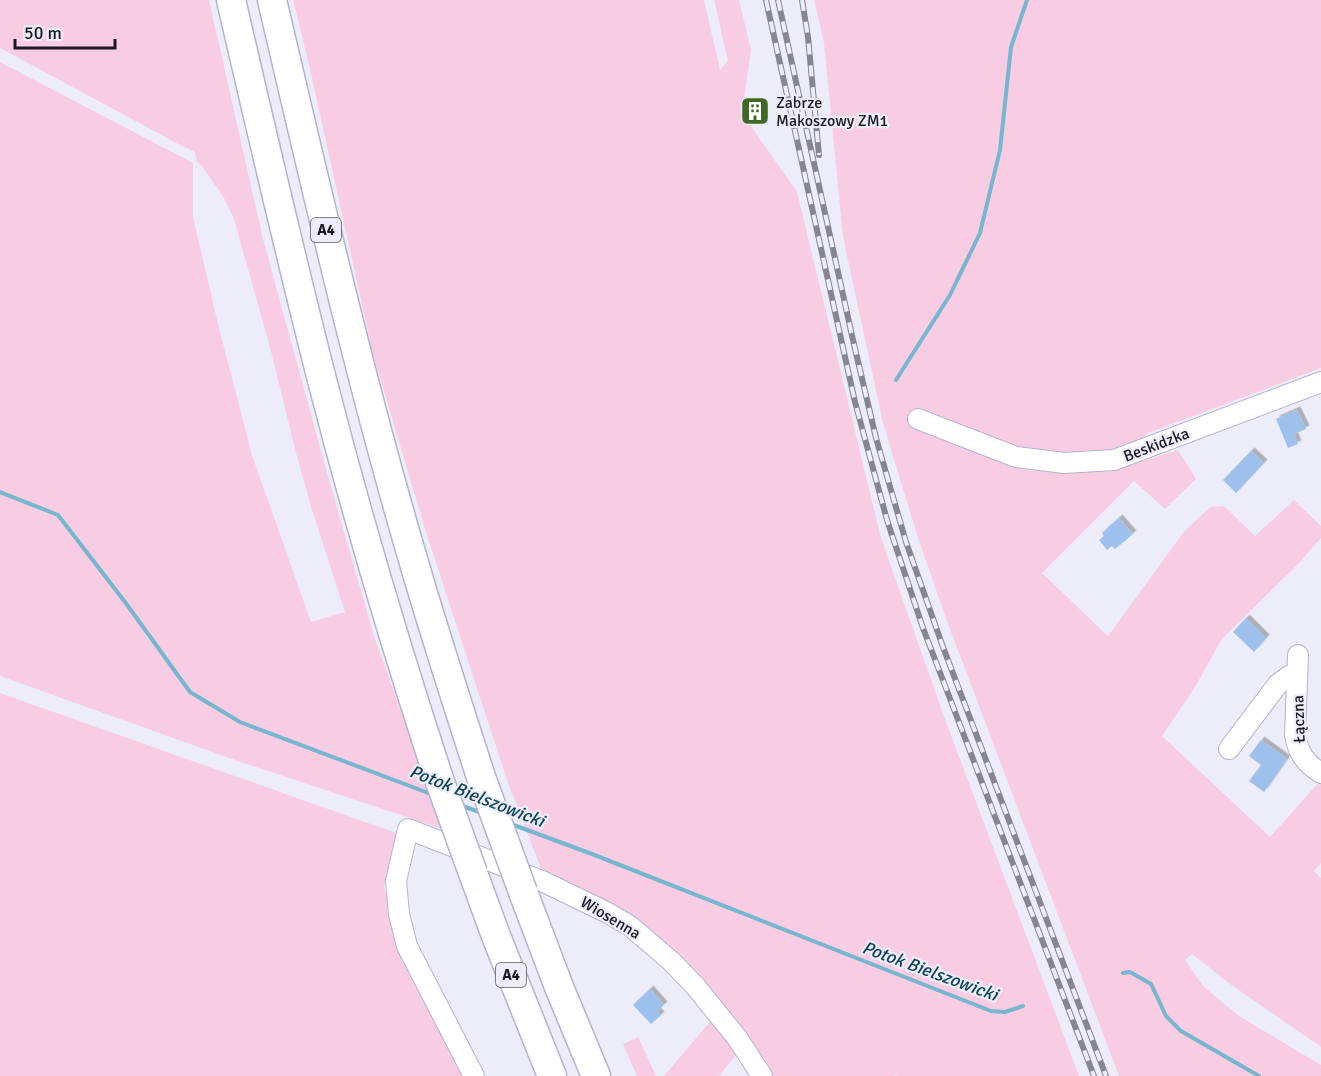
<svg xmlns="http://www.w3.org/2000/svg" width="1321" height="1076" viewBox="0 0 1321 1076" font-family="Signika,sans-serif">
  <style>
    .green { fill: #f8cde4 }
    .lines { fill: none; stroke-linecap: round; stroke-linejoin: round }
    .stream { stroke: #77b6cf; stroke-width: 4 }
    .building { fill: #9dc0ec; filter: url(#shadow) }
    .minor-casing { stroke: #b2b3d2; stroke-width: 22 }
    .highway-casing { stroke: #b2b3d2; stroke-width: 31 }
    .minor { stroke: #fff; stroke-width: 20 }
    .highway { stroke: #fff; stroke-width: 28 }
    .rail-casing { stroke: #868692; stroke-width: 6 }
    .rail { stroke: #ededfa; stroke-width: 4; stroke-dasharray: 11; stroke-linecap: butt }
    .highway-bridge-casing { stroke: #b2b3d2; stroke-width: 31; stroke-linecap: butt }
    .highway-bridge { stroke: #fff; stroke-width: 28 }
    .labels { text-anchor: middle; stroke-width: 4.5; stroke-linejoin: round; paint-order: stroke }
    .shield { fill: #ededfa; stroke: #585864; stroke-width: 1.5 }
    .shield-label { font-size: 15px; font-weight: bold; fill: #181823 }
    .poi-label { font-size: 16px; fill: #181823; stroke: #ededfa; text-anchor: start }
    .street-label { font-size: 16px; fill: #181823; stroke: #ededfa }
    .water-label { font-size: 18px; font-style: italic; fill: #0c4455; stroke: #ededfa }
  </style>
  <defs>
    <filter id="shadow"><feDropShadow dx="3.5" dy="-3.5" stdDeviation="0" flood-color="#0004"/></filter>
  </defs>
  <rect width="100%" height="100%" fill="#ededfa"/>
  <g class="green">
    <polygon points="0,0 209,0 263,239 326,469 374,636 443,829 229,758 0,676 0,62 193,163 193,217 218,324 252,455 311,622 345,612 312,510 296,453 271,351 234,219 224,198 202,166 197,162 195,152 180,145 0,48"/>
    <polygon points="293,0 704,0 720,70 728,61 714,0 739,0 751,50 744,99 751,126 797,192 881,538 946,722 1079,1076 897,1076 895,1075 894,1076 770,1076 682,960 543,874 507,780 425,529 373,354 309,65"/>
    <polygon points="814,0 1321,0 1321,368 1148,433 1108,472 1178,450 1196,479 1165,509 1134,481 1042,573 1108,636 1183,533 1210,507 1224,506 1255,536 1294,500 1321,526 1321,538 1300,562 1222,639 1195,687 1162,736 1270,837 1321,780 1321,863 1314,871 1321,878 1321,1047 1230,984 1192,954 1185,960 1204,987 1239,1016 1321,1065 1321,1076 1119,1076 948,624 918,538 883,423 843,237 824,43"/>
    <polygon points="0,693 396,833 384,887 399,946 420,992 442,1030 464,1076 0,1076"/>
    <polygon points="714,1017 737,1054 719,1076 664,1076"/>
    <polygon points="638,1037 656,1076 637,1076 623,1044"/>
  </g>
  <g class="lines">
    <g class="stream">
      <polyline points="896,380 950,295 980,233 1000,150 1011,47 1027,0"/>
      <polyline points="0,492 58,515 125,602 190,692 240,722 431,794"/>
      <polyline points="460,805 482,813"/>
      <polyline points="511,824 592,854 991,1011 1005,1012 1023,1006"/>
      <polyline points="1123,973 1130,972 1151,984 1166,1016 1181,1031 1259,1076"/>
    </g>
  </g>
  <g class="building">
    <polygon points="1297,410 1306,429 1294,434 1298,444 1288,448 1276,419"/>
    <polygon points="1251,451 1264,463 1236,493 1223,480"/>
    <polygon points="1119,518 1133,534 1115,549 1112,546 1107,550 1099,540 1104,536 1102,533"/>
    <polygon points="1246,618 1266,638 1254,652 1233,632"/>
    <polygon points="1261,740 1287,759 1264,792 1249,781 1261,765 1249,756"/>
    <polygon points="650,989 664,1005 657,1011 661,1015 651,1024 633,1005"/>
  </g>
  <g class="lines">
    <g class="minor-casing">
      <g id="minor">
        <polyline points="918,419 1016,457 1064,463 1114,460 1321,382"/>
        <path d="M 1298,655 L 1295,735 C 1298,753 1306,764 1321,773"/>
        <polyline points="1229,749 1278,684 1289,676 1297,675"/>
        <polyline points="474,1076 407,946 399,914 396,881 408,829 542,881 608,913 630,926 671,961 696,987 738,1039 762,1076"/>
      </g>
    </g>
    <g class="highway-casing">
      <g id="highway">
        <path d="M 231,0 C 260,125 289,251 321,376 C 356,513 396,648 440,782"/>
        <path d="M 272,0 C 317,192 361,384 417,573 C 437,641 459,709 481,777"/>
        <polyline points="473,873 496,936 552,1076"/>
        <polyline points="523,892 559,987 596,1076"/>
      </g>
    </g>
    <use href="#minor" class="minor"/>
    <use href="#highway" class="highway"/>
    <g class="rail-casing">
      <g id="rail">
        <polyline points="766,0 855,402 887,520 923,628 1094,1076"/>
        <polyline points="778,0 853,340 876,438 906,542 943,647 1106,1076"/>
        <polyline points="802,0 808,37 819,155"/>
      </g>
    </g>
    <use href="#rail" class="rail"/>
    <g class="highway-bridge-casing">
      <g id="highway-bridge">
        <polyline points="481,777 523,892"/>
        <polyline points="440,782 473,873"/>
      </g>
    </g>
    <use href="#highway-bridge" class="highway-bridge"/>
  </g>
  <defs>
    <g id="building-square" transform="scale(1.5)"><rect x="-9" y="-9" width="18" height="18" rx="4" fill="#3f6925" stroke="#ededfa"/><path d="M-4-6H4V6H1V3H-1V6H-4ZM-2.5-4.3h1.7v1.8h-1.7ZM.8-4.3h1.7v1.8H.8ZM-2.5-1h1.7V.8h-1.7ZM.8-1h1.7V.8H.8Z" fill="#fff"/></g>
  </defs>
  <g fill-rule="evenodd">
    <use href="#building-square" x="755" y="111"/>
  </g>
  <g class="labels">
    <g class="shield">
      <rect x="311" y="218" width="30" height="24" rx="4.5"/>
      <rect x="496" y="963" width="30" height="24" rx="4.5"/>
    </g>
    <g class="shield-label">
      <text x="326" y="235">A4</text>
      <text x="511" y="980">A4</text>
    </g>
    <g class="poi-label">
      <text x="776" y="108">Zabrze<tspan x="776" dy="18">Makoszowy ZM1</tspan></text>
    </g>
    <g class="street-label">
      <text transform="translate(1156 444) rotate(-21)" y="6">Beskidzka</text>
      <text transform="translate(1298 719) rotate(-92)" y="6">Łączna</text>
      <text transform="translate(611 917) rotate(31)" y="6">Wiosenna</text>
    </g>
    <g class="water-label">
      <text transform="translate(477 796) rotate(21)" y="6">Potok Bielszowicki</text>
      <text transform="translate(930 971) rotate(20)" y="6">Potok Bielszowicki</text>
    </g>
  </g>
  <path d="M15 39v9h100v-9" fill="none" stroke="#181823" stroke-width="3"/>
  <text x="24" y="39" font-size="18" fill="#181823" stroke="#ededfa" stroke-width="4.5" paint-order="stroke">50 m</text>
</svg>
